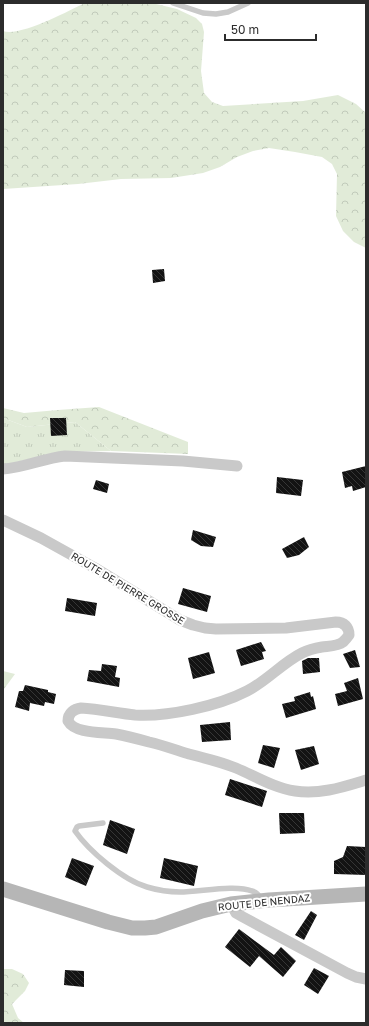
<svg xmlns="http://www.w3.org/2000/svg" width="369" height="1026" viewBox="0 0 369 1026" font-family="'Golos Text',sans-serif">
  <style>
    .grass { fill: url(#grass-tufts) }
    .forest { fill: url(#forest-crowns) }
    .building { fill: url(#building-back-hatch) }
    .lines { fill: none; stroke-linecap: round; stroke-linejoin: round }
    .service { stroke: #c9c9c9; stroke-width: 5.5 }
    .minor { stroke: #c9c9c9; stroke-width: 11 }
    .secondary { stroke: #b6b6b6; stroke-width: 15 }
    .labels { text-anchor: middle; stroke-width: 4; stroke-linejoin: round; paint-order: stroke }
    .street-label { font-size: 10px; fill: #2c2c2c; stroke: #fff }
  </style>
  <defs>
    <pattern id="grass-tufts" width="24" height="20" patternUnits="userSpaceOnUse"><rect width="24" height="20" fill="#e1ebd8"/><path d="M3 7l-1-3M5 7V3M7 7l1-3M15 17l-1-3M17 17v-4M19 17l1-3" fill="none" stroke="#c1caba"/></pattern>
    <pattern id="forest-crowns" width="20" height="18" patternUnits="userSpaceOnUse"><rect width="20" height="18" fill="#e1ebd8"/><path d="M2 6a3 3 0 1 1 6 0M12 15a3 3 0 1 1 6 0" fill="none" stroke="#c1caba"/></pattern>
    <pattern id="building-back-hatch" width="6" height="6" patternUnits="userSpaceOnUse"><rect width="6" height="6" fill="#131313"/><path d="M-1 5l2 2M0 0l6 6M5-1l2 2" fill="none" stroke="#363636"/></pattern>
  </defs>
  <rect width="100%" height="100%" fill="#fff"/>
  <polygon class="grass" points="3,418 27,427 75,422 111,451 60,452 3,465"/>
  <g class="forest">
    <path d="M 85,3 L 152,3 L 177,9 L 196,18 L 202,24 L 204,32 L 201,71 L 204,93 L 212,102 L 223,106 L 303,101 L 338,95 L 356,104 L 366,113 L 366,248 L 354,242 L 343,231 L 336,216 L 337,174 L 332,164 L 322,157 L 295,152 L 269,148 L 253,151 L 237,157 L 220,167 L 203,173 L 171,178 L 121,179 L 78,184 L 3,189 L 3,31 C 20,37 68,11 85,3 Z"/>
    <polygon points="99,407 188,442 188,454 111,451 75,422 27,427 3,418 3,408 24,413 58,410"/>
    <polygon points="3,671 15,674 4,689 4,710 3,712"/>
    <polygon points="3,969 12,969 23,974 29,983 25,991 12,1004 18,1018 24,1023 3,1023"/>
  </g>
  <g class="building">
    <polygon points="164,269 165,281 153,283 152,270"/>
    <polygon points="50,418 66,418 67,435 51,436"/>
    <polygon points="366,466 366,487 353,491 352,486 345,488 342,472"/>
    <polygon points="277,477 303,480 301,496 276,493"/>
    <polygon points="96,480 109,484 107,493 93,489"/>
    <polygon points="193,530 216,537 213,547 201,546 191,540"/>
    <polygon points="304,537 309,547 299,555 287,558 282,549"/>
    <polygon points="183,588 211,596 207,612 178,604"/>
    <polygon points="67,598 97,603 95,616 65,611"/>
    <polygon points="261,642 266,651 262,652 264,659 241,666 236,650"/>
    <polygon points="355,650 360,667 350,668 343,654"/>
    <polygon points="209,652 215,673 193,679 188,658"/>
    <polygon points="308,658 319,658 320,672 303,674 302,661"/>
    <polygon points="102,664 117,666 115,677 120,678 119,687 87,681 89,670 101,671"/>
    <polygon points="358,678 363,699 338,706 335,694 347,691 344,683"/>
    <polygon points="25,685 48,690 48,692 56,694 54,704 45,702 44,706 30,703 29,711 15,707 19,691 23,691"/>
    <polygon points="310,692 311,697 313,696 316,709 286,718 282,704 295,701 294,697"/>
    <polygon points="230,722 231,740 202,742 200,725"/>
    <polygon points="263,745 280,748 274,768 258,763"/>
    <polygon points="314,746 319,764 301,770 295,750"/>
    <polygon points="230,779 267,791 262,807 225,795"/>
    <polygon points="279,813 304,813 305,833 280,834"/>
    <polygon points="110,820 135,829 127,854 103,845"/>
    <polygon points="347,846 366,847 366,875 334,874 334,861 343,857"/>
    <polygon points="72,858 94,866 86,886 65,877"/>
    <polygon points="164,858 198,866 194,886 160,878"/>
    <polygon points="311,911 317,915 304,940 295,935"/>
    <polygon points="239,929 274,955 281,947 296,961 283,977 259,956 250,967 225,947"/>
    <polygon points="314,968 329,976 318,994 304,985"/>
    <polygon points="65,970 84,971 84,987 64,985"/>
  </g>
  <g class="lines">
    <g class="service">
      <polyline points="173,3 203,13 216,14 228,12 248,3"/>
      <path d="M 103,823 L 79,826 L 77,827 L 75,831 C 89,851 123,880 147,887 C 157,890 169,892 180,892 C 200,892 235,884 252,891 C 257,892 259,895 261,899"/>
    </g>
    <g class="minor">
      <path d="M 3,469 C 23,468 44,458 65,456 L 183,461 L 237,466"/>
      <path d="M 3,520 L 41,538 L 95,568 L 180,620 L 193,625 L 205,628 L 216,629 L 286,628 L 336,622 C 344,622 349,627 349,635 C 347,638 345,640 343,642 C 338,646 329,646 322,647 C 316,648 308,650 302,653 C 282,663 267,681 247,691 C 218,706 168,717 135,715 C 117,713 99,709 81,708 C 74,709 68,713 68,721 C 75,734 103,732 116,734 C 127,736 138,739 149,742 C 162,745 176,750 189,754 C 205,758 221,762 236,768 C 255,776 274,788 295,791 C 319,795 343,787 366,780"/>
      <polyline points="231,904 236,913 243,917 347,973 356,977 366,979"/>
    </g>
    <polyline class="secondary" points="3,889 108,922 132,928 145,928 156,927 202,911 231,904 269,900 366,894"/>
  </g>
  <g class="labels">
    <g class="street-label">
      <text transform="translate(128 588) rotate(31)" y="4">ROUTE DE PIERRE GROSSE</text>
      <text transform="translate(264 902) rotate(-6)" y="4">ROUTE DE NENDAZ</text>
    </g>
  </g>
  <rect width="369" height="1026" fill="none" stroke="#2c2c2c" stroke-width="8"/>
  <path d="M225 34v6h91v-6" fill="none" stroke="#2c2c2c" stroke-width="2"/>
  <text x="231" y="34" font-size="12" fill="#2c2c2c" stroke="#ffffff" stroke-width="3" paint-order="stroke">50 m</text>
</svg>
